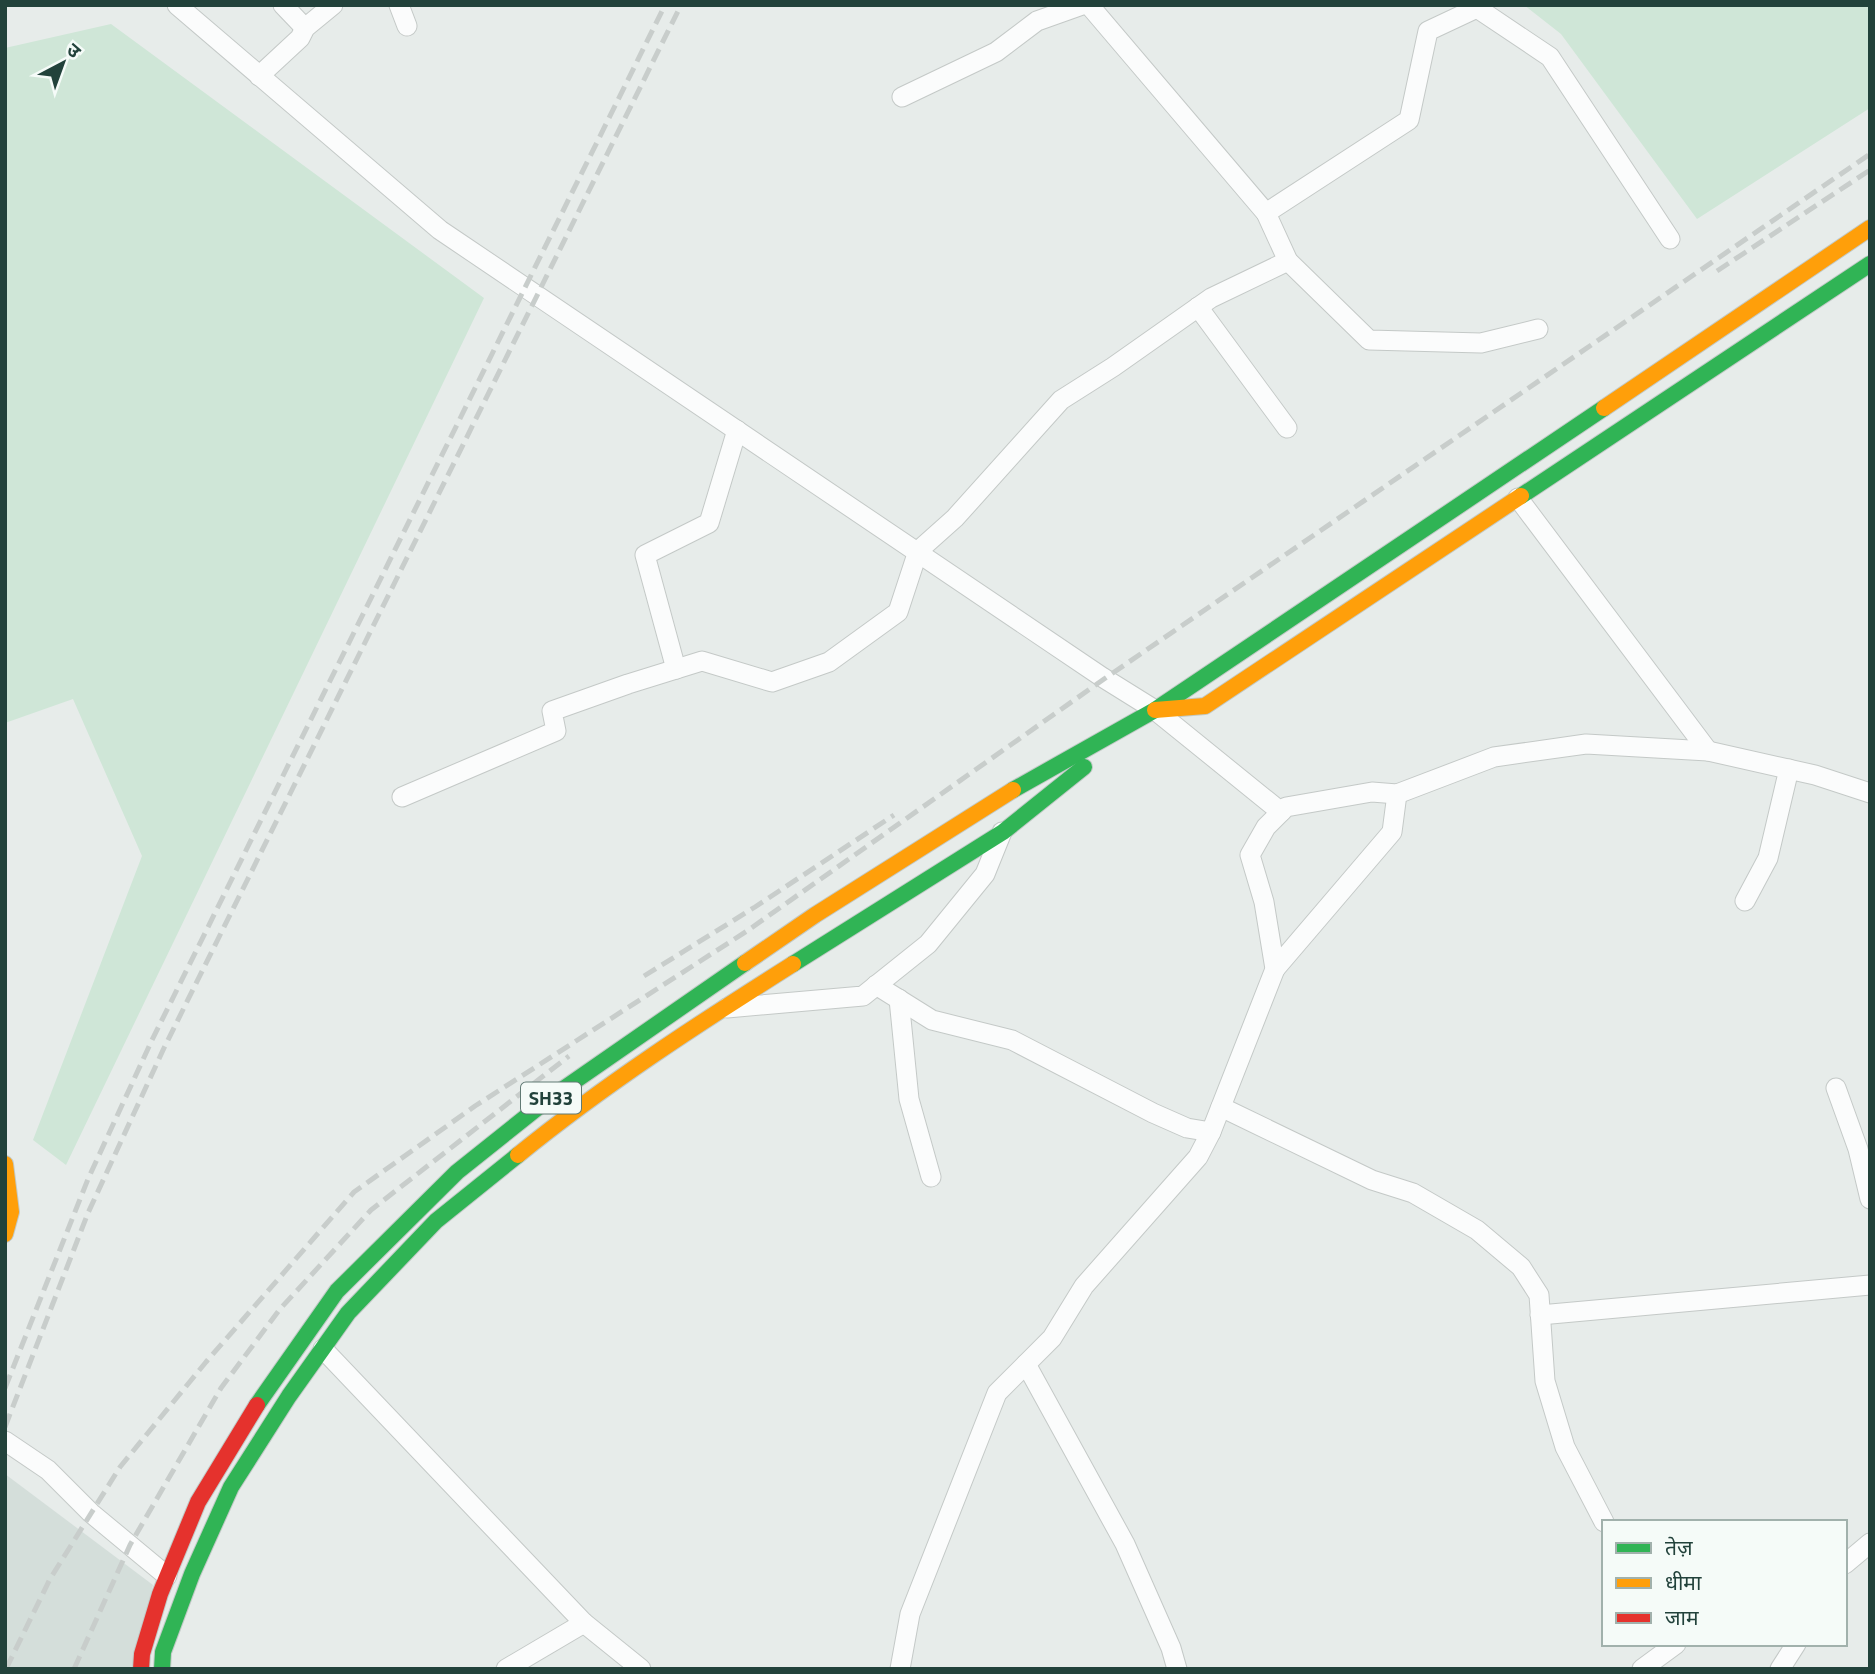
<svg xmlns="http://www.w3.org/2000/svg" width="1875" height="1674" viewBox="0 0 1875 1674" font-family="'Titillium Web','Noto Sans Devanagari',sans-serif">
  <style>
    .built { fill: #d4deda }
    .green { fill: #cfe6d7 }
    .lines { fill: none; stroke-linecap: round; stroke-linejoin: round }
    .street-casing { stroke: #c4c9c7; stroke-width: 21 }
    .fast-casing { stroke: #c2cac7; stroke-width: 18 }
    .slow-casing { stroke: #c2cac7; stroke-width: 18 }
    .jam-casing { stroke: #c2cac7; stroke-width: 18 }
    .street { stroke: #fbfcfc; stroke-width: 19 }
    .fast { stroke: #30b455; stroke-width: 16 }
    .slow { stroke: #ff9f0a; stroke-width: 16 }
    .jam { stroke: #e5322d; stroke-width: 16 }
    .rail { stroke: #c8cdcb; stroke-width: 5; stroke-dasharray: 14 7; stroke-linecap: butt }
    .labels { text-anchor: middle; stroke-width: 6; stroke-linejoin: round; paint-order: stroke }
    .shield { fill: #f5fbf8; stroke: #617a74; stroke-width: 2 }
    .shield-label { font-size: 19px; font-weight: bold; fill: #22423b }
  </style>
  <rect width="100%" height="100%" fill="#e7ecea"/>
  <polygon class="built" points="5,1474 153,1585 132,1669 5,1669"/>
  <g class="green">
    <polygon points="1524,5 1870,5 1870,108 1697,219 1561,34"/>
    <polygon points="111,24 484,298 66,1165 33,1140 142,856 73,699 5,723 5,48"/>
  </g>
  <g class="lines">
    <g class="street-casing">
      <g id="street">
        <polyline points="177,5 440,230 1102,677 1155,710 1281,812"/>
        <polyline points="283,5 305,28"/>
        <polyline points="399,5 407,26"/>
        <polyline points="1089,5 1266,213 1288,261 1369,340 1481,343 1538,329"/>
        <polyline points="1477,5 1477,8 1550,57 1670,239"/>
        <polyline points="259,76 300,38 305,28 333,5"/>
        <polyline points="902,97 996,52 1037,21 1082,5"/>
        <polyline points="1266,213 1409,120 1428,31 1477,8"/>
        <polyline points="1198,307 1287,428"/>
        <polyline points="1518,498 1708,751"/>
        <polyline points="676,669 645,555 709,523 737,430"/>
        <polyline points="402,797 556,731 552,711 628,684 702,661 772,682 829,662 898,612 918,551 955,518 1061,400 1113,367 1211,298 1288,261"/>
        <polyline points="1745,901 1768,858 1789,769"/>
        <polyline points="1275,969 1392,832 1397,794"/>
        <polyline points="876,985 932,1020 1012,1040 1153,1113 1187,1128 1211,1132"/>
        <polyline points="899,999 909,1099 931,1177"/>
        <polyline points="727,1008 863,996 928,944 985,874 1002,832"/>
        <polyline points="1836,1088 1858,1149 1870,1199"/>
        <polyline points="1221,1107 1372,1180 1413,1193 1477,1230 1521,1267 1539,1295 1545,1381 1565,1447 1604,1522"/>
        <polyline points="1540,1315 1870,1285"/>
        <polyline points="323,1349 584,1623 641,1669"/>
        <polyline points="1026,1364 1125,1544 1171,1648 1177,1669"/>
        <polyline points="5,1441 48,1470 91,1513 167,1576"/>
        <polyline points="1845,1564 1870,1543"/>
        <polyline points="506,1669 584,1623"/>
        <polyline points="900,1669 910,1614 997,1393 1052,1338 1084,1286 1198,1157 1211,1132 1275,969 1264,902 1250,855 1266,827 1286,807 1372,792 1397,794 1494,757 1586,744 1708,751 1815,775 1870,793"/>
        <polyline points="1642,1669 1676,1644"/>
        <polyline points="1780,1669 1796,1644"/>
      </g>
    </g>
    <g class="fast-casing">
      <g id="fast">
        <polyline points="1521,496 1870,264"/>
        <polyline points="1013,790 1155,710 1604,408"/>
        <polyline points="793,964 1003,832 1084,767"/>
        <polyline points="257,1405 337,1291 457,1172 546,1101 745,963"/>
        <polyline points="162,1669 163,1652 192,1574 231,1487 289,1396 348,1313 436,1221 518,1155"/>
      </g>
    </g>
    <g class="slow-casing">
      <g id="slow">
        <polyline points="1604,408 1870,228"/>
        <polyline points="1155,710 1205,706 1521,496"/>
        <polyline points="745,963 815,915 1013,790"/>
        <path d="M 518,1155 C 604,1085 698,1024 793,964"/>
        <polyline points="5,1164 11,1212 5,1234"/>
      </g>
    </g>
    <g class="jam-casing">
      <polyline id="jam" points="141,1669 142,1654 160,1594 198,1502 257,1405"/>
    </g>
    <use href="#street" class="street"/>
    <use href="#fast" class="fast"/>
    <use href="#slow" class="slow"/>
    <use href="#jam" class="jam"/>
    <g class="rail">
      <polyline points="1717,271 1870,170"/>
      <polyline points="644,976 755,907 894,815"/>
      <polyline points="5,1388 88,1179 152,1040 665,5"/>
      <polyline points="5,1427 88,1213 164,1048 681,5"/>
      <polyline points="6,1669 50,1579 120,1467 206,1362 354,1192 475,1106 747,931 1104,679 1870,154"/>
      <polyline points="74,1669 130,1545 221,1388 280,1309 371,1210 569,1056"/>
    </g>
  </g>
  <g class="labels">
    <rect class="shield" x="521" y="1082.5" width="60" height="31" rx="5"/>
    <g class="shield-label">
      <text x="551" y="1105">SH33</text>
    </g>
  </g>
  <rect width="1875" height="1674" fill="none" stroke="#22423b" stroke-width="14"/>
  <rect x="1602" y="1520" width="245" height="126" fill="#f5fbf8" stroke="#a1b1ac" stroke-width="2"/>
  <rect x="1616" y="1543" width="35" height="10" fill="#30b455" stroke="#a1b1ac" stroke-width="2"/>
  <text x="1665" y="1555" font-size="21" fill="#22423b">तेज़</text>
  <rect x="1616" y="1578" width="35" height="10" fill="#ff9f0a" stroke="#a1b1ac" stroke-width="2"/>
  <text x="1665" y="1590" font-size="21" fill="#22423b">धीमा</text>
  <rect x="1616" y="1613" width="35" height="10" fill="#e5322d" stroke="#a1b1ac" stroke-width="2"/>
  <text x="1665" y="1625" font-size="21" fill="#22423b">जाम</text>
  <g transform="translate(63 63) rotate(41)" stroke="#f5fbf8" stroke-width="5" paint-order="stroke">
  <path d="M0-5L12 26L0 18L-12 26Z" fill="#22423b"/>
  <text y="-10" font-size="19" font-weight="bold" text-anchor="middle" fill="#22423b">उ</text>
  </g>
</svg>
